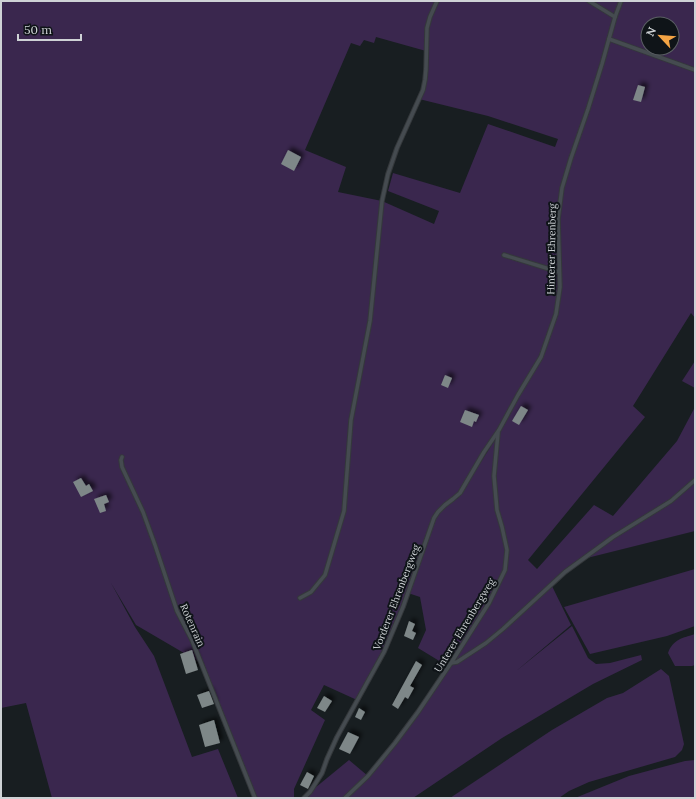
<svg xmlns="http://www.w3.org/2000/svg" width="696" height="799" viewBox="0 0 696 799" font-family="Lora,serif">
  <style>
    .green { fill: #3a274e; fill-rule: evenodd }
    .building { fill: #7e8788; filter: url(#shadow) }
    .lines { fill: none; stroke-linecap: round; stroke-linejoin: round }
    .service-casing { stroke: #34383b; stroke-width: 5.5 }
    .service { stroke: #454b50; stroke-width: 3.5 }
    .labels { text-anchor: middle; stroke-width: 4; stroke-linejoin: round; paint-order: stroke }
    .street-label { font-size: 10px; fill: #ced2d5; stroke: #0f1418 }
  </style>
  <defs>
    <filter id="shadow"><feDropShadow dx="3.5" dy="-3.5" stdDeviation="2" flood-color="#0009"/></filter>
  </defs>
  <rect width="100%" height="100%" fill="#181e21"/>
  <g class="green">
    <path d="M 1,1 L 695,1 L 695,318 L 691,313 L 633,406 L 645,417 L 528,560 L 537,569 L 594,505 L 613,516 L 677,441 L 695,407 L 695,531 L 583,559 L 551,584 L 571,625 L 515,672 L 572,626 L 588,658 L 596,664 L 610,663 L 641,655 L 642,660 L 593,684 L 502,738 L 413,798 L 350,798 L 349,794 L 345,798 L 306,798 L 310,792 L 349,760 L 368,776 L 418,712 L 470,629 L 446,665 L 418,648 L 426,630 L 420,597 L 408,593 L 434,518 L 384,652 L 357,700 L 324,685 L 311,710 L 325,720 L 294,789 L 294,798 L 257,798 L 201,663 L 136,625 L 111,583 L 135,627 L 154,656 L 192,757 L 218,749 L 238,798 L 52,798 L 26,703 L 1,708 ZM 648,24 L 672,24 L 672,48 L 648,48 ZM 376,37 L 426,51 L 423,90 L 419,99 L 488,116 L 558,139 L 555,147 L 488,124 L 460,193 L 393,173 L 388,191 L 439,211 L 434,224 L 382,201 L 338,192 L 346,167 L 305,150 L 351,43 L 360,46 L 364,40 L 374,43 ZM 523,389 L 498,435 L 458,498 L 450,503 L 460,493 Z"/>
    <polygon points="695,361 695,388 682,381"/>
    <polygon points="695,569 695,626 667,636 590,654 564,607"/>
    <path d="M 695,634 L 695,665 L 692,666 L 675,666 L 668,653 C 673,639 683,638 695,634 Z"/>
    <polygon points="661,669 669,676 684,744 682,750 675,757 589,782 569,791 559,798 450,798 552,730 607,698 623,693"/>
    <polygon points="695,760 695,798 575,798 629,776 685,761"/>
  </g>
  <g class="building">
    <polygon points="638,85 645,87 641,102 633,100"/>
    <polygon points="288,150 301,157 294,171 281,164"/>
    <polygon points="445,375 452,378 448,388 441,385"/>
    <polygon points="521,406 528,410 519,425 512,421"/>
    <polygon points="465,410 479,415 476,422 474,421 472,427 460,422"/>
    <polygon points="81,478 86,486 89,484 93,491 81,497 73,482"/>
    <polygon points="106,495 109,502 104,504 106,511 100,513 94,499"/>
    <polygon points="409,621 415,624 412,631 416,633 413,640 404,636"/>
    <polygon points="192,650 198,670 186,674 180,654"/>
    <polygon points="416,661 422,665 410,686 414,688 408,699 405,697 398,709 392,705"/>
    <polygon points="209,691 214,704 202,708 197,695"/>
    <polygon points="324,696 332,701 325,712 317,708"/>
    <polygon points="359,708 365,712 361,720 355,717"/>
    <polygon points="214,720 220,743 205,747 199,725"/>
    <polygon points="348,732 359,737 350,754 339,749"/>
    <polygon points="307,772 314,776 308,789 300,785"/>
  </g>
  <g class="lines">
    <g class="service-casing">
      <g id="service">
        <polyline points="589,1 615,17"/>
        <polyline points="609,39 695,70"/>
        <polyline points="504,255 559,272"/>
        <polyline points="122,457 121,460 122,467 143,512 155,545 177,611 192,640 255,798"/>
        <polyline points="300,598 311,592 325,575 344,511 351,420 370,321 382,201 388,174 397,148 423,90 425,80 426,69 427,28 430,17 437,1"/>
        <polyline points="451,663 457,662 486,643 503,629 565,572 613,537 671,501 695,480"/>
        <polyline points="304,798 310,792 322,773 327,759 337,737 384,652 403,607 434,518 438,512 445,505 453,499 460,493 484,452 499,430 518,395 541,357 556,314 560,287 558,219 562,188 571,158 588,109 602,64 615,17 621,1"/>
        <polyline points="345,798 368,776 395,743 418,712 451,663 489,603 505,570 507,550 502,527 497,510 494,476 498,433"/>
      </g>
    </g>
    <use href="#service" class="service"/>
  </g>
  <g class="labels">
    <g class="street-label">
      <text transform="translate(551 249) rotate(-89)" y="4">Hinterer Ehrenberg</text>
      <text transform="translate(396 597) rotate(-69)" y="4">Vorderer Ehrenbergweg</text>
      <text transform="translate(193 625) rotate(66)" y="4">Rotenrain</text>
      <text transform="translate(464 625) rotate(-59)" y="4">Unterer Ehrenbergweg</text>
    </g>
  </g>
  <rect width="696" height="799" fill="none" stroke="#ced2d5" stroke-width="4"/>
  <g transform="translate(660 36) rotate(296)"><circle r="19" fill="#0f1418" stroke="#5b6064"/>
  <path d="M0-3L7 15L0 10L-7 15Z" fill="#f4a444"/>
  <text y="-6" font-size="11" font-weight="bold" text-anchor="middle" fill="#ced2d5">N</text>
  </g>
  <path d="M18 34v6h63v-6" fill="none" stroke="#ced2d5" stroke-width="2"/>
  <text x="24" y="34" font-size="12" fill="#ced2d5" stroke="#0f1418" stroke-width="3" paint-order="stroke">50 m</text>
</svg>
